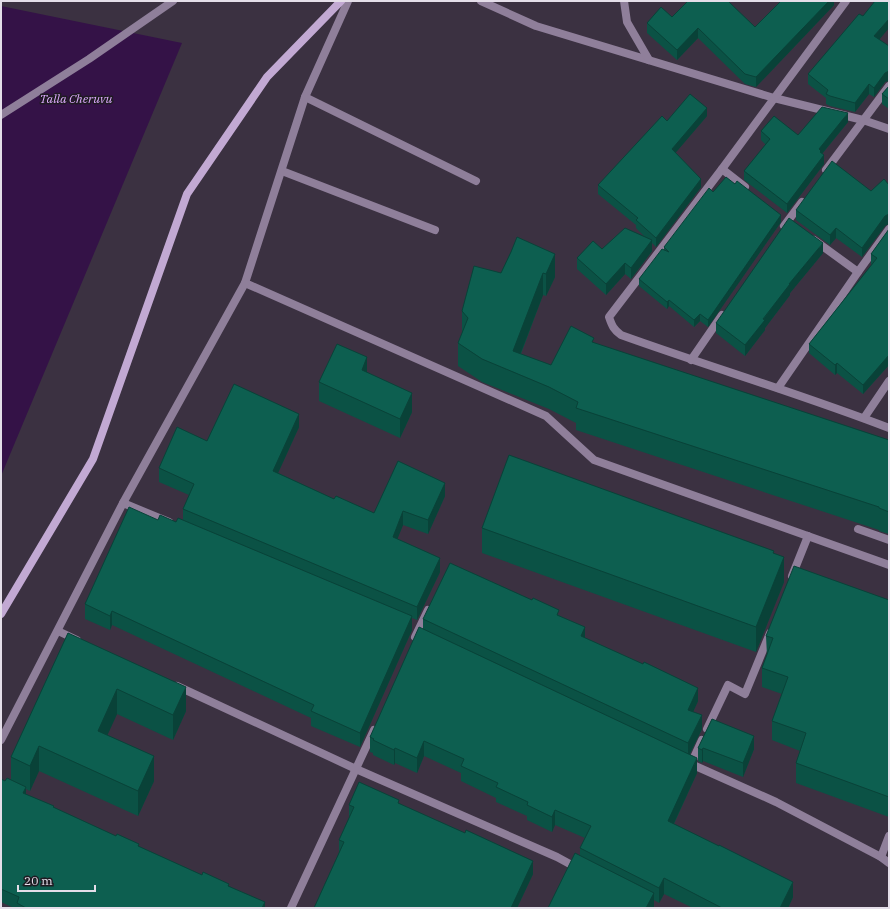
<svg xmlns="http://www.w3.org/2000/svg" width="890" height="909" viewBox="0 0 890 909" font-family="'IBM Plex Serif',serif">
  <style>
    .water { fill: #341247 }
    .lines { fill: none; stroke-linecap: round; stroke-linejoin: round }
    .street { stroke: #8f7f9a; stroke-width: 8 }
    .secondary { stroke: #c2a9d3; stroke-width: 8 }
    .wall { fill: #0b5245 }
    .shaded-wall { fill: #094238 }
    .building { fill: #0d5f50; stroke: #094238 }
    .labels { text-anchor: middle; stroke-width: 3; stroke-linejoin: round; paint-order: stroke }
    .water-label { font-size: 12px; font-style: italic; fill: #deabff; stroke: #1f1b22 }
  </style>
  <rect width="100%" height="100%" fill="#3b3141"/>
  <polygon class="water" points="1,6 182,43 1,476"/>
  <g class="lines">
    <g class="street">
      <polyline points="348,1 305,97 245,283 546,416 594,460 889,565"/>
      <polyline points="481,1 536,26 774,98 863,120 889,129"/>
      <polyline points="624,1 627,22 649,60"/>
      <path d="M 846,1 L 722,169 L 609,317 C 612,326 614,330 621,335 C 710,367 801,394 889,428"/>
      <polyline points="305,97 476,181"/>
      <polyline points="1,115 89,59 173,1"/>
      <polyline points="722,169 745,187"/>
      <polyline points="826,170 889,86"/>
      <polyline points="282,171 435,230"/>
      <polyline points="784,226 802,202"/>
      <polyline points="814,240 858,272"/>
      <polyline points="691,360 722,315"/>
      <polyline points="778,388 858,272 889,229"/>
      <polyline points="864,418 889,381"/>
      <polyline points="123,503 169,522"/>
      <polyline points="858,529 889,540"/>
      <polyline points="792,576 808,536"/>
      <polyline points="58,631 77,640"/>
      <polyline points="415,637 428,610"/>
      <polyline points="177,686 356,769 557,857 579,869"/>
      <polyline points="707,729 728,685 745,694 770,633"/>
      <polyline points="1,740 123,503 245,283"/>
      <polyline points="702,740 691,764 776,802 881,857 889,863"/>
      <polyline points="881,857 889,836"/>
      <polyline points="291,908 374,730"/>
    </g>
    <polyline class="secondary" points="1,614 93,459 187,194 267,77 341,1"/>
  </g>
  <g class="wall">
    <polygon points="834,1 834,5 756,87 745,84 698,38 677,60 647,33 647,23 672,17 755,27"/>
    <polygon points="863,16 880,40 885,82 874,97 869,94 855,112 830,106 826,104 826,98 808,84 808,74"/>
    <polygon points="889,86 889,109 882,104 882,94"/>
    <polygon points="707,116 675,153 701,187 656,247 652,243 652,251 631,279 625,274 606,295 577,269 577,258 602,249 645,237 636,228 636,225 598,194 598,185 667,121"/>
    <polygon points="848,122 822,154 824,164 787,213 744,180 744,171 766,145 761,140 761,131 798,135"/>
    <polygon points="713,192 781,222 708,327 700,321 694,327 669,306 667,309 639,286 639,279 664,250 664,247"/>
    <polygon points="796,210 885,226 862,257 836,238 830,245 796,220"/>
    <polygon points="889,229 889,365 863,394 837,373 835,375 809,353 809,344 872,264 871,264 871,254"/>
    <polygon points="511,252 555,277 546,296 543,295 521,354 551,365 594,343 889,440 889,534 879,531 879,530 576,430 576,423 549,409 482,382 458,366 458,343 462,334 462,311 501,273"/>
    <polygon points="823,253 790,293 790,295 765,328 765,330 745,356 716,333 716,323"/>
    <polygon points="319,382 412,412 400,438 319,401"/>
    <polygon points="299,427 278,473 334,499 374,513 445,496 428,534 403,525 397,539 440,572 417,620 412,618 412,630 360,747 311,726 311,718 112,625 110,630 85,619 85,604 158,520 176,522 183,520 183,509 189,495 159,482 159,468 207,441"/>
    <polygon points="482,528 774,554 784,582 756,652 482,553"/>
    <polygon points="532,600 559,615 585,638 698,701 693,712 702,729 690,754 697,773 674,824 793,897 788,908 693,908 664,894 659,903 654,900 654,908 580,856 580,848 585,838 555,825 552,832 527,820 527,816 496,802 496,798 461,781 461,773 424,756 417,773 395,763 394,765 373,755 373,753 370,752 370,737 423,629 423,619"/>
    <polygon points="889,600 889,817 796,783 796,763 800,751 772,740 772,721 782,694 762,687 762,668 767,656 766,636"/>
    <polygon points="68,633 186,711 173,740 117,714 107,735 154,781 138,816 39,771 30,791 26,789 26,794 54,808 202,875 229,886 265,908 14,908 1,902 1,779 5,781 11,781 11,757"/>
    <polygon points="712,719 754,749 743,777 703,761 702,763 698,761 698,748"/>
    <polygon points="399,804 533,874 517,908 314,908 339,853 339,840 349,818 349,805"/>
  </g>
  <g class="shaded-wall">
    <polygon points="829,1 834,1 834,5 756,87 756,77"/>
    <polygon points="889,19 889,28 874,46 874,36"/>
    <polygon points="698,28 698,38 677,60 677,50"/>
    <polygon points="889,71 889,81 885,82 874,97 874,88 885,73"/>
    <polygon points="869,84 869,94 855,112 855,103"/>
    <polygon points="707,108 707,116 672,157 672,149"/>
    <polygon points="848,113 848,122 821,155 824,155 824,164 787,213 787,204 819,149"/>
    <polygon points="701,179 701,187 656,247 656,238"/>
    <polygon points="889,214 889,224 885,226 862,257 862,248 885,216"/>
    <polygon points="781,215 781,222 708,327 708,320"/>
    <polygon points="836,228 836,238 830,245 830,235"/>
    <polygon points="652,240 652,251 631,279 631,268"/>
    <polygon points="823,243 823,253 790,293 790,295 765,328 765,330 745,356 745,345 789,284"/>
    <polygon points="555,254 555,277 546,296 546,274"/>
    <polygon points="625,263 625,274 606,295 606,284"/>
    <polygon points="543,273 543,295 513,373 513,351"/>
    <polygon points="669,300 669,306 667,309 667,302"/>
    <polygon points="700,314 700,321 694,327 694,320"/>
    <polygon points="889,355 889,365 863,394 863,385"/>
    <polygon points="367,357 367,377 362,370"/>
    <polygon points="837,363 837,373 835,375 835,365"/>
    <polygon points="412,393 412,412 400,438 400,419"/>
    <polygon points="299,414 299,427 273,484 273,471"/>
    <polygon points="445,483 445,496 428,534 428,520"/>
    <polygon points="403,511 403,525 393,550 393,537"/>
    <polygon points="784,557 784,582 756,652 756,627"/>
    <polygon points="440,558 440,572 417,620 417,607"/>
    <polygon points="112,611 112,625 110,630 110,616"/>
    <polygon points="412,616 412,630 360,747 360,733"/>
    <polygon points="585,627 585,640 581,636"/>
    <polygon points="186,687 186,711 173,740 173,715"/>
    <polygon points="698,688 698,701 688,723 688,710"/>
    <polygon points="117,689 117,714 98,756 98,731"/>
    <polygon points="702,715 702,729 688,757 688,743"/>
    <polygon points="754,736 754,749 743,777 743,763"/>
    <polygon points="424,741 424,756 417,773 417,758"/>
    <polygon points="39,746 39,771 30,791 30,766"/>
    <polygon points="395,748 395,763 394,765 394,750"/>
    <polygon points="703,748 703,761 702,763 702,750"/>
    <polygon points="154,756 154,781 138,816 138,791"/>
    <polygon points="697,758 697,773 668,836 668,821"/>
    <polygon points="26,787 26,801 23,793"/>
    <polygon points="555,810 555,825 552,832 552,817"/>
    <polygon points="533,861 533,874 517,908 511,908"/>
    <polygon points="664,878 664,894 659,903 659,888"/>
    <polygon points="793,882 793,897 788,908 780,908"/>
    <polygon points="654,893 654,908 646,908"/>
    <polygon points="265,902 265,908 262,908"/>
  </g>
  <g class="building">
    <polygon points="688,1 728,1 755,27 781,1 829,1 756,77 745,74 698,28 677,50 647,23 661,7 672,17"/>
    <polygon points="875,1 889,1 889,19 874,36 889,46 889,71 885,73 874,88 869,84 855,103 830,96 826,94 828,90 808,74 859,14 863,16"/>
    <polygon points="889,86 889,99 882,94"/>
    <polygon points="690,94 707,108 672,149 701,179 656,238 636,220 638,218 598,185 662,116 667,121"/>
    <polygon points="822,107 848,113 819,149 821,151 820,152 824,155 787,204 744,171 770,139 761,131 774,116 798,135"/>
    <polygon points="832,161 871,191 884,179 889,185 889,214 885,216 862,248 836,228 830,235 796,210"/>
    <polygon points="726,177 735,184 737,181 781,215 708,320 700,314 694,320 669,300 667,302 639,279 662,249 669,252 664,247 709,188 713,192"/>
    <polygon points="789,218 823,243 789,284 790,284 763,319 765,320 745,345 716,323"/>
    <polygon points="625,228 652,240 631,268 625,263 606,284 577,258 593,241 602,249"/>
    <polygon points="889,229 889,355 863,385 837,363 835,365 809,344 877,258 871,254"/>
    <polygon points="517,237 555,254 546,274 543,273 513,351 551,365 571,326 594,338 592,342 889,440 889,512 879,508 879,507 576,408 578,402 549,387 482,359 458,343 468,318 462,311 474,266 501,273 511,252"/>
    <polygon points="337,344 367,357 362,370 412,393 400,419 319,382"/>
    <polygon points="234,384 299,414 273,471 334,499 336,496 374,513 398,461 445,483 428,520 403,511 393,537 440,558 417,607 183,509 194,484 159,468 177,427 207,441"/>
    <polygon points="509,455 774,551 773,553 784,557 756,627 482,528"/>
    <polygon points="129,507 158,520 160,515 176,522 178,518 412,616 360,733 311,711 314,705 112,611 110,616 85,604"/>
    <polygon points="450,563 532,600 533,598 559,610 557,615 585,627 581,636 643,664 644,662 698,688 688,710 702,715 688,743 423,619"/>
    <polygon points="794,566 889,600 889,797 796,763 806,733 772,721 788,677 762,668 773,638 766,636"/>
    <polygon points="419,627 697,758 668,821 719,846 719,845 793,882 780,908 722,908 664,878 659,888 580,848 591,826 555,810 552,817 527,805 528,802 496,787 498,783 461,766 464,759 424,741 417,758 395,748 394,750 373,740 374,739 370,737"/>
    <polygon points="68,633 186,687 173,715 117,689 98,731 154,756 138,791 39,746 30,766 11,757"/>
    <polygon points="712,719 754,736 743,763 703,748 702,750 698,748"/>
    <polygon points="7,778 26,787 23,793 54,806 53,807 116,836 117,834 139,844 138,846 202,875 203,872 229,884 228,886 265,902 262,908 26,908 17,903 19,897 1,889 1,779 5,781"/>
    <polygon points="359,782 399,800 398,803 465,833 466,830 533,861 511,908 314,908 344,842 339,840 354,807 349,805"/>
    <polygon points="575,853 654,893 646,908 548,908"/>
  </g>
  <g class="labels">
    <g class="water-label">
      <text x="76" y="103">Talla Cheruvu</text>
    </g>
  </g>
  <rect width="890" height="909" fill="none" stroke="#e4dee9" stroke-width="4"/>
  <path d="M18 885v6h77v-6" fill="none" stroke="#e4dee9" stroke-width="2"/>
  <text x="24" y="885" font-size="12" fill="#e4dee9" stroke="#1f1b22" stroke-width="3" paint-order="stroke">20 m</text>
</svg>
